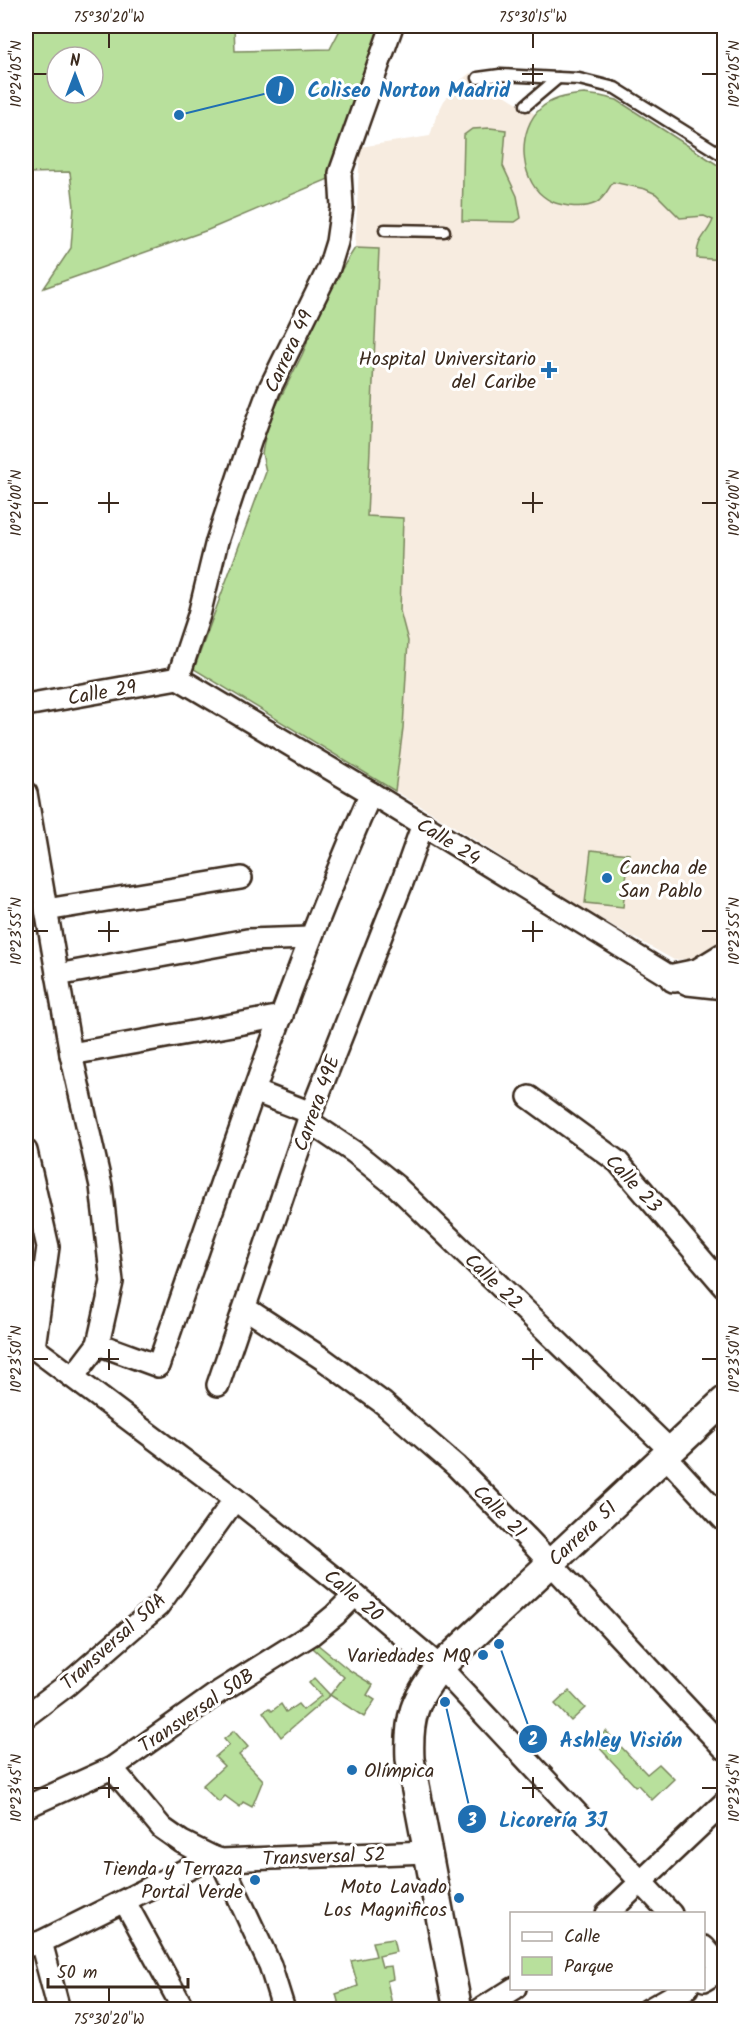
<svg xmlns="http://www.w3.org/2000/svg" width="750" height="2035" viewBox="0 0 750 2035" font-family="Kalam,sans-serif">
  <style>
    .built { fill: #f7ece0 }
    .green { fill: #b8e09c; stroke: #7a855d; stroke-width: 1.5; fill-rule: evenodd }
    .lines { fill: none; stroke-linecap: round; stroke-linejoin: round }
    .service-casing { stroke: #3b2a1e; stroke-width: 15 }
    .minor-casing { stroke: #3b2a1e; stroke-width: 26 }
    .tertiary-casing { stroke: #3b2a1e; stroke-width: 32 }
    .service { stroke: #fff; stroke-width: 10 }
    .minor { stroke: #fff; stroke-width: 21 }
    .tertiary { stroke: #fff; stroke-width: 27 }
    .ticks { fill: none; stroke: #3b2a1e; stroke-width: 2 }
    .poi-dot { fill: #1f6fb2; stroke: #fff; stroke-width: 2 }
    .labels { text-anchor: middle; stroke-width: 6; stroke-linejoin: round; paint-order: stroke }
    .street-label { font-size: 20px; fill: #3b2a1e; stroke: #fff }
    .poi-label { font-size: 20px; fill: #3b2a1e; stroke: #fff; text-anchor: end }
    .leader { fill: none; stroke: #1f6fb2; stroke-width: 2 }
    .callout-dot { fill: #1f6fb2; stroke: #fff; stroke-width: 2 }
    .mark-label { font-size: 18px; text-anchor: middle; font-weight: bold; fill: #fff }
    .callout-label { font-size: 21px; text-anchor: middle; font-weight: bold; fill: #1f6fb2; stroke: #fff; stroke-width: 6; stroke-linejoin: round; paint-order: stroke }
    .neatline { fill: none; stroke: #3b2a1e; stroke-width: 2 }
    .ticks-label { font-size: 15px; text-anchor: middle; fill: #3b2a1e }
  </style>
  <rect width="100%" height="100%" fill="#fff"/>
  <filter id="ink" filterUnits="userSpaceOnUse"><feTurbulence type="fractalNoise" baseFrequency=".0167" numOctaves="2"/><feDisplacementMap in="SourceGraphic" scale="12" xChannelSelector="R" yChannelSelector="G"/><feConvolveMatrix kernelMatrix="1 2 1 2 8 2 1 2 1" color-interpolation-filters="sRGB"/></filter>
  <g filter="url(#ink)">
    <polygon class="built" points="470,73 535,114 549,102 573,95 600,96 617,100 724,169 724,885 719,951 700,958 674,960 571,902 441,818 395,791 403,728 408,641 400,611 403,519 367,517 379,249 355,248 360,147 430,136 436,117 444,101 460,81"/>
    <g class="green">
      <path d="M 26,26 L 234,26 L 235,51 L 330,49 L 342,26 L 383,26 L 331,178 L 208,230 L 44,288 L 71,248 L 74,207 L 70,172 L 26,173 ZM 57,57 L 93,57 L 93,93 L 57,93 Z"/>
      <path d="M 584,94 L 600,96 L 617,100 L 724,169 L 724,336 L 720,336 L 723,260 L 697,258 C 696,239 707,236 713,220 L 704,216 L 680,218 L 656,194 L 645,189 L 613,182 C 608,189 604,199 596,203 C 588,207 577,207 569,206 C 559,204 551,203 543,196 C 519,177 517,129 541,108 C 552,98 570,95 584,94 Z"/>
      <polygon points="490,128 506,130 503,166 517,196 521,218 515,222 462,221 464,135 472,129"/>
      <polygon points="355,248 379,249 367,516 403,518 400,611 408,641 403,728 395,791 194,669 266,472 262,453 268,422 302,355 307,343 308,327 314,313"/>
      <polygon points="591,850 629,854 623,907 585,903"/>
      <polygon points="317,1644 349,1670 373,1685 367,1695 375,1700 364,1717 330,1695 281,1737 263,1712 269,1708 272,1711 281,1704 286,1712 298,1704 303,1710 321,1696 309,1683 314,1678 330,1695 344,1677 313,1648"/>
      <polygon points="569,1691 585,1708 571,1721 555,1704"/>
      <polygon points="234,1731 248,1747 239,1755 263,1780 252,1807 243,1802 240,1807 225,1796 219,1802 202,1786 224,1766 215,1757 229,1745 224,1739"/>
      <polygon points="606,1731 647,1774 659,1764 674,1779 652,1800 638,1785 635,1786 594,1742"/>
      <polygon points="393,1939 396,1952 379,1956 382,1967 391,1966 393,1979 387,1981 393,2009 340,2009 336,1994 358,1986 351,1961 376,1956 372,1942"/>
    </g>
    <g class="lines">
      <g class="service-casing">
        <g id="service">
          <polyline points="478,78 500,75 558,78 579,79 615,88 724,156"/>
          <polyline points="526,105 558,78"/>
          <polyline points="385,230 444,231"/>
        </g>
      </g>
      <g class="minor-casing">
        <g id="minor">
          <polyline points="178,678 199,615 217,541 252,436 269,390 329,268 337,242 342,207 340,173 392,26"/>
          <polyline points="178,678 371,793 664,973 688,984 724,988"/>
          <polyline points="26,705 178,678"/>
          <polyline points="26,793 71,1054 101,1186 112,1282 98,1344 73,1377"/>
          <polyline points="46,910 241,878"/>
          <polyline points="57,975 247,940 310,938"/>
          <polyline points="71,1054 282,1016"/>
          <polyline points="254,1091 311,1113"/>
          <polyline points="529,1097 618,1162 724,1286"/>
          <polyline points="308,1121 354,1152 396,1186 671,1451"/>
          <polyline points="26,1151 48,1247 34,1347"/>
          <polyline points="245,1308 323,1359 383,1403 456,1466 527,1538 724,1748"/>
          <polyline points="26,1342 235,1499 355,1595 440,1667 671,1914"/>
          <path d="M 98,1344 L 158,1366 C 225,1174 289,979 371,793"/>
          <polyline points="218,1385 311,1113 403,880 423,824"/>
          <polyline points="665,1456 724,1520"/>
          <polyline points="26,1716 67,1685 158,1606 235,1499"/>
          <polyline points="112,1768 162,1828 182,1842 212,1857"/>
          <polyline points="26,1807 112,1768 219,1692 312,1634 335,1615 355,1595"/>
          <polyline points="221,1860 270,1965 284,2010"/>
          <polyline points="125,1902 184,2010"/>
          <polyline points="607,1914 724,1803"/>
          <polyline points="41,1942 59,2010"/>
          <polyline points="26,1946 41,1942 212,1857 221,1860 427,1852"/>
          <polyline points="704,1947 724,1970"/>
          <polyline points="704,1980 724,1968"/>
          <polyline points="480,2010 515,1988"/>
          <polyline points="648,2010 687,1988"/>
        </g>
      </g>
      <g class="tertiary-casing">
        <g id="tertiary">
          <polyline points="674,978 698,973 724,957"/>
          <path d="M 458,2010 L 410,1759 C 408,1717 414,1700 440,1667 L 724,1401"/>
        </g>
      </g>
      <use href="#service" class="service"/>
      <use href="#minor" class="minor"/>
      <use href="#tertiary" class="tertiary"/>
    </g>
  </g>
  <path class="ticks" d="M 109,33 L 109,48M 533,33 L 533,48M 533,64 L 533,85M 33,74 L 48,74M 522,74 L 543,74M 702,74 L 717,74M 109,492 L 109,513M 533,492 L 533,513M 33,503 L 48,503M 98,503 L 119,503M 522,503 L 543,503M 702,503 L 717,503M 109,921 L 109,942M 533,921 L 533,942M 33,931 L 48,931M 98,931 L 119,931M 522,931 L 543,931M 702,931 L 717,931M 109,1349 L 109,1370M 533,1349 L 533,1370M 33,1359 L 48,1359M 98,1359 L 119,1359M 522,1359 L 543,1359M 702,1359 L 717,1359M 109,1777 L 109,1798M 533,1777 L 533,1798M 33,1788 L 48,1788M 98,1788 L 119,1788M 522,1788 L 543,1788M 702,1788 L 717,1788M 109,1987 L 109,2002"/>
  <g class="poi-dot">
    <path d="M546 361h6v6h6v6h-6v6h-6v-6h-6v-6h6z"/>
    <circle cx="607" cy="878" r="6"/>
    <circle cx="483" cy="1655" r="6"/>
    <circle cx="352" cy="1770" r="6"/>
    <circle cx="255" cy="1880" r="6"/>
    <circle cx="459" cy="1898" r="6"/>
  </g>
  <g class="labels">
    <g class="street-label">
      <text transform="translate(288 351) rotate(-65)" y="7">Carrera 49</text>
      <text transform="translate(102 692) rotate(-10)" y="7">Calle 29</text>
      <text transform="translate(449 841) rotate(32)" y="7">Calle 24</text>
      <text transform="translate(316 1103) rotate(-70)" y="7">Carrera 49E</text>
      <text transform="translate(634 1183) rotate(47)" y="7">Calle 23</text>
      <text transform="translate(494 1281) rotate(44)" y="7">Calle 22</text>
      <text transform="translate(500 1511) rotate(45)" y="7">Calle 21</text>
      <text transform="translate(582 1533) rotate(-43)" y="7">Carrera 51</text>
      <text transform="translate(354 1595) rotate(40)" y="7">Calle 20</text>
      <text transform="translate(113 1641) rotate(-42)" y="7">Transversal 50A</text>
      <text transform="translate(196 1710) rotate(-34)" y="7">Transversal 50B</text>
      <text transform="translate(324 1856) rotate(-2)" y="7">Transversal 52</text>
    </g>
    <g class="poi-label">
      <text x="536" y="365">Hospital Universitario<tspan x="536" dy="23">del Caribe</tspan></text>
      <text x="619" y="874" text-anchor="start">Cancha de<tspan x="619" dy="23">San Pablo</tspan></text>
      <text x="471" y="1662">Variedades MQ</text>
      <text x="364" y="1777" text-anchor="start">Olímpica</text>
      <text x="243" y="1875">Tienda y Terraza<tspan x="243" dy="23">Portal Verde</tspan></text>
      <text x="447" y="1893">Moto Lavado<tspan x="447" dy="23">Los Magnificos</tspan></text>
    </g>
  </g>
  <path class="leader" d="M179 115L280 90M499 1644L533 1739M445 1702L472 1819"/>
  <g class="callout-dot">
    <circle cx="179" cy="115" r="6"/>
    <circle cx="499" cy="1644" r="6"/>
    <circle cx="445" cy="1702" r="6"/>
    <circle cx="280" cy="90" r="15"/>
    <circle cx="533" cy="1739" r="15"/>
    <circle cx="472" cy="1819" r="15"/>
  </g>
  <g class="mark-label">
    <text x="280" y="96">1</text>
    <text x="533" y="1745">2</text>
    <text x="472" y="1826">3</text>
  </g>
  <g class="callout-label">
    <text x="409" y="97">Coliseo Norton Madrid</text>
    <text x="621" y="1747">Ashley Visión</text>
    <text x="553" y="1827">Licorería 3J</text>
  </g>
  <rect width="750" height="2035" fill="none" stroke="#fff" stroke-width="66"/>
  <rect x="510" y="1912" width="195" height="78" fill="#ffffff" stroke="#b1aaa5" stroke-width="1.5"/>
  <rect x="522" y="1932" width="30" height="9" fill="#ffffff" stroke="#b1aaa5" stroke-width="1.5"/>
  <text x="564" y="1942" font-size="18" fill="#3b2a1e">Calle</text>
  <rect x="522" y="1957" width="30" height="18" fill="#b8e09c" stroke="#b1aaa5" stroke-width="1.5"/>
  <text x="564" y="1972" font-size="18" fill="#3b2a1e">Parque</text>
  <g transform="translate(75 75)"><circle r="28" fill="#ffffff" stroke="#b1aaa5" stroke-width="1.5"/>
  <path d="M0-4.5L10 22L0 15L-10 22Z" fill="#1f6fb2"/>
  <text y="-9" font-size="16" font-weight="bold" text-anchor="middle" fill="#3b2a1e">N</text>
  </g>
  <path d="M48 1978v9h140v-9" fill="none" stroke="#3b2a1e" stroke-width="3"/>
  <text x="57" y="1978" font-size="18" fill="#3b2a1e" stroke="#ffffff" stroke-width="4.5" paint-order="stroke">50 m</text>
  <rect x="33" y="33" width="684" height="1969" class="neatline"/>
  <g class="ticks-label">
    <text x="109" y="22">75°30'20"W</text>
    <text x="533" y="22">75°30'15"W</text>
    <text transform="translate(16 74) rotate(-90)" y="5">10°24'05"N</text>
    <text transform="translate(734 74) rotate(-90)" y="5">10°24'05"N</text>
    <text transform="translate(16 503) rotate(-90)" y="5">10°24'00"N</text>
    <text transform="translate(734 503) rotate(-90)" y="5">10°24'00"N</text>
    <text transform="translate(16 931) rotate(-90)" y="5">10°23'55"N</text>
    <text transform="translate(734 931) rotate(-90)" y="5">10°23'55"N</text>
    <text transform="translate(16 1359) rotate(-90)" y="5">10°23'50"N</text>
    <text transform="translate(734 1359) rotate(-90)" y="5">10°23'50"N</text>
    <text transform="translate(16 1788) rotate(-90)" y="5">10°23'45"N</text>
    <text transform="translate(734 1788) rotate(-90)" y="5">10°23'45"N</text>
    <text x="109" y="2024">75°30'20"W</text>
  </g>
</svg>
